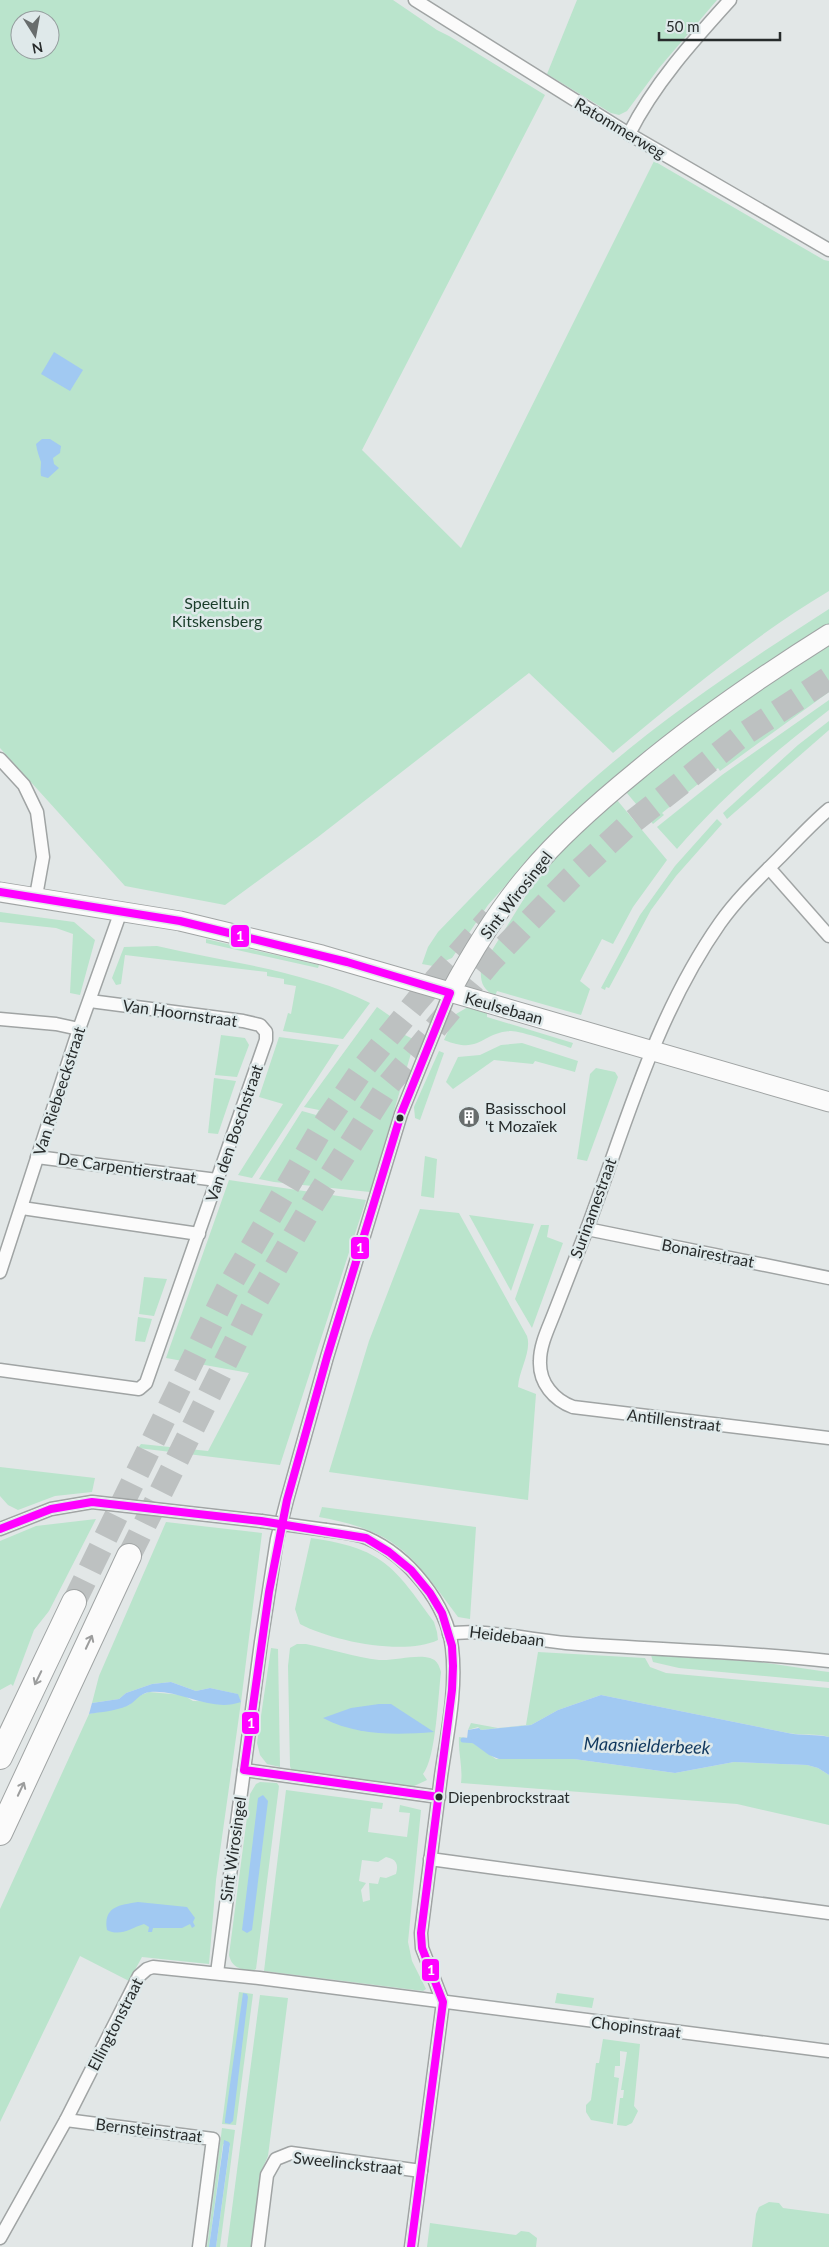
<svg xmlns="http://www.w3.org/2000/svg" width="829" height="2247" viewBox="0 0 829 2247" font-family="Lato,sans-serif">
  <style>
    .green { fill: #bae4cc; fill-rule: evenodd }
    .water { fill: #a1c9f2 }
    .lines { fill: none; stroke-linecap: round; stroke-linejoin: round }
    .stream { stroke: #a1c9f2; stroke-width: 5 }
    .highway-tunnel { stroke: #bdc1c1; stroke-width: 24; stroke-dasharray: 24 12; stroke-linecap: butt }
    .street-casing { stroke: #a0a4a4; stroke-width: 15 }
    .secondary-casing { stroke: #a0a4a4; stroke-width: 21 }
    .highway-casing { stroke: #a0a4a4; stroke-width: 26 }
    .street { stroke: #fbfbfb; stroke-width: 12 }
    .secondary { stroke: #fbfbfb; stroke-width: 19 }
    .highway { stroke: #fbfbfb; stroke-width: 24 }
    .street-bridge-casing { stroke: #a0a4a4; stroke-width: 15; stroke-linecap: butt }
    .street-bridge { stroke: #fbfbfb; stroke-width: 12 }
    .bus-1-casing { stroke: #dfe9ea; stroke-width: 11 }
    .bus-1 { stroke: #f0f; stroke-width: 8 }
    .oneway { stroke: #9c9d9d }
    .bus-dot { fill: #272b2b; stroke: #dfe9ea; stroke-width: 2 }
    .labels { text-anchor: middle; stroke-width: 5; stroke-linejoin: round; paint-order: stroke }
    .bus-label { font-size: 15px; fill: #272b2b; stroke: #dfe9ea; text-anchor: start }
    .street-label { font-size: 16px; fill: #272b2b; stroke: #dfe9ea }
    .park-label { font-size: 16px; fill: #1a3d2a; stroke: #dfe9ea }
    .poi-label { font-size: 16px; fill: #272b2b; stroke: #dfe9ea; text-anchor: start }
    .water-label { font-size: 18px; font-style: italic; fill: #11385e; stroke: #dfe9ea }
    .line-badge { stroke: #dfe9ea; stroke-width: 2 }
    .badge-label { font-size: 14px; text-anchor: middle; font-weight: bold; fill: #fff }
  </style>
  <rect width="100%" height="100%" fill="#e2e7e7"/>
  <g class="green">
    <path d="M 0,0 L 393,0 L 437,30 L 449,36 L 545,95 L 362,450 L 461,548 L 654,161 L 824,260 L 829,261 L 829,591 C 752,637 682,696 613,753 L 529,673 L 318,837 L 225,905 L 125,886 L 0,748 ZM 20,20 L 50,20 L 50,50 L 20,50 Z"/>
    <polygon points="577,0 717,0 659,68 627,111 619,115 611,113 547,74"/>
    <path d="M 829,609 L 829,625 L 540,847 L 488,905 L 452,958 L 433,966 L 422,964 L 428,947 L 438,932 C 494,874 550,815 612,763 C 680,706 754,657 829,609 Z"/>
    <polygon points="829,644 829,692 720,771 718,768 662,813 664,815 653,824 626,792 696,734 765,685"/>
    <path d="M 829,700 L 829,710 C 774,752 722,797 677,849 L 657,827 L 722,775 Z"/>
    <polygon points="829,721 829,730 727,819 723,813 798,745"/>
    <path d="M 617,800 L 667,860 L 633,907 L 613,944 L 602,939 L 580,981 L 590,989 L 581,1015 L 497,991 L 495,996 C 483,989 480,983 481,968 L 533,884 L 560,852 Z"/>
    <polygon points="717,819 722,824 676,876 651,910 609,988 606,987 605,990 601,988 640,915 675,866"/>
    <polygon points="0,912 74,922 95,940 80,995 70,993 73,934 56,928 0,922"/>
    <polygon points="206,939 319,965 318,968 206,943"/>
    <path d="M 157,946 C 226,962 307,971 370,1003 L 343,1039 L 283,1031 L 288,1013 L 291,1014 L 296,986 L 284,984 L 284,979 L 267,976 L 267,972 L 125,955 L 121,984 L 116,985 L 112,978 L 124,947 Z"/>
    <polygon points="377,1007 390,1016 397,1031 415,1040 370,1192 274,1182 259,1179 302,1111 316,1115 319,1110 304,1107"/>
    <path d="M 468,1007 L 487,1010 L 487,1017 L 573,1043 L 571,1048 C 559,1044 521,1031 511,1031 C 480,1033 481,1055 444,1040 L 456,1014 Z"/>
    <polygon points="221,1035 245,1038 249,1045 237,1077 215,1075"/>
    <polygon points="279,1037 339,1045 252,1178 238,1175 283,1104 259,1097"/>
    <polygon points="522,1043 578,1061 575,1072 535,1061 533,1064 494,1060 453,1089 446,1082 458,1057 480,1055 501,1045"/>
    <polygon points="439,1051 444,1053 420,1120 415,1118 414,1107"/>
    <polygon points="596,1068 615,1072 618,1077 587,1161 577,1159 590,1074"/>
    <polygon points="214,1078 236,1081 218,1134 208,1133"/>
    <polygon points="425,1156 437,1159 434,1198 421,1196"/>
    <polygon points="229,1180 366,1200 280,1465 138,1448 141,1444 208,1451 249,1373 166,1358"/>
    <path d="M 420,1209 L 459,1213 L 527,1336 C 532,1351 519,1370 518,1387 L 536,1394 L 528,1500 L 329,1472 L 369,1341 Z"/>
    <polygon points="469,1215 534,1224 511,1291"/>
    <polygon points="541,1225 549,1225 547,1237 563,1243 532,1328 515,1299"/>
    <polygon points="144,1277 167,1279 154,1316 139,1314"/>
    <polygon points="138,1317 152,1319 145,1342 135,1341"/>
    <polygon points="0,1467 95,1478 92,1492 55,1496 18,1510 8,1505 0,1496"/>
    <path d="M 322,1507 L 476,1527 L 470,1619 L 458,1617 C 413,1556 398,1531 319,1517 Z"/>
    <polygon points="96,1519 49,1611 34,1630 13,1686 11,1684 0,1690 0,1541 36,1526"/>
    <polygon points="166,1522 262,1533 241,1702 216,1880 209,1964 142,1957 129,1981 80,1956 0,2122 0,1909 89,1714 129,1705 138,1696 149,1692 183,1695 193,1701 241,1702 237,1694 210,1688 196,1691 171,1682 152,1684 126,1693 119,1699 92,1703 99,1676"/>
    <path d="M 311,1538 C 382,1548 394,1566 434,1622 L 437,1632 L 438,1640 C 404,1656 332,1641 300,1624 L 295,1609 Z"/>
    <path d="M 297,1644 L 306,1644 C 330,1649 355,1657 379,1660 C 394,1661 416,1654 430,1658 C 437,1660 439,1665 441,1672 C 438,1696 436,1758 423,1774 L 427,1780 L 412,1787 L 292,1772 L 290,1766 L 288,1666 L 290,1648 Z"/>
    <polygon points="271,1648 278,1649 280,1767 267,1764 260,1755 257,1743"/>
    <path d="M 538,1652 L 645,1658 L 650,1667 L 666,1673 L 829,1688 L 829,1737 C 816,1733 802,1736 788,1733 L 601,1695 L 558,1710 L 531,1725 L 481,1730 L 478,1727 L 468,1730 L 471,1723 L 498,1728 L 526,1725 Z"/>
    <polygon points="651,1655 760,1662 821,1671 829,1672 829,1682 679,1668 653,1662"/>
    <path d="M 459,1737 L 466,1738 L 466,1740 L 469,1740 L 496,1759 L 574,1759 L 675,1773 L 734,1762 L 807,1765 L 818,1768 L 829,1775 L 829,1825 L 737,1804 L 461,1783 C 463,1767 458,1753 459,1737 Z"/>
    <path d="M 260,1782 L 277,1783 L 279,1786 L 256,1969 L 253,1971 C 240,1969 232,1968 229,1955 L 250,1794 L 256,1784 Z"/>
    <path d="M 286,1790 L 383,1803 L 382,1809 L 371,1808 L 368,1832 L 407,1837 L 410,1813 L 399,1812 L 400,1805 L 421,1810 L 408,1942 L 412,1961 L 426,1989 L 423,1991 L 264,1971 ZM 386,1857 C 396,1859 399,1864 396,1874 L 386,1878 L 380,1877 L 378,1884 L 369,1883 L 370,1900 L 363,1902 L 361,1890 L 366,1883 L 359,1881 L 362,1860 L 378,1862 Z"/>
    <polygon points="239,1992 253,1994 236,2125 222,2124"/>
    <polygon points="557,1993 594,1998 592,2008 555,2003"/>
    <polygon points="260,1995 288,1998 268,2156 261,2172 251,2247 227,2247"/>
    <polygon points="603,2039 640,2044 634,2106 638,2111 632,2123 626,2126 617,2125 620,2098 623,2098 624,2090 621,2090 627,2052 620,2051 620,2066 615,2066 614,2077 619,2078 613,2124 591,2120 586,2112 586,2105 591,2100 596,2063 599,2063"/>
    <polygon points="222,2128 235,2130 220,2247 216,2247 230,2145 223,2144 209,2247 207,2247"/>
    <polygon points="769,2202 779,2203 783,2208 829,2214 829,2247 752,2247 756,2214 759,2207"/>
    <polygon points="430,2223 516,2235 521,2231 529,2232 537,2238 536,2247 427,2247"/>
  </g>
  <g class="water">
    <polygon points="54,352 83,370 70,391 41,374"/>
    <path d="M 42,439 L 50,439 L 61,446 L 60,453 L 53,458 L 54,464 L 59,468 L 48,478 L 41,476 C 40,471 41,466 41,462 C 39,456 37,451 36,444 Z"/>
    <path d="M 171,1682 L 196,1691 L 210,1688 L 238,1694 L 241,1702 C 210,1713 181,1689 150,1692 C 139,1693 135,1703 127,1706 C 115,1711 101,1712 89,1714 L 92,1703 L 119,1699 L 126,1693 L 152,1684 Z"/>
    <path d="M 601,1695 L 788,1733 C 802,1736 816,1734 829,1737 L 829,1775 L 818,1768 L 807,1765 L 734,1762 L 675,1773 L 574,1759 L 499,1759 L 489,1755 L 467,1739 L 468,1730 L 479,1728 L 481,1730 L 531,1725 L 558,1710 Z"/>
    <path d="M 379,1704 L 391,1704 L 434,1732 C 397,1735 357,1736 323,1718 L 351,1708 Z"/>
    <polygon points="263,1795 268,1801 252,1930 247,1933 242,1930 258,1798"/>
    <path d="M 138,1902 L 187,1907 L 195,1918 L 193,1922 L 195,1926 L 192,1928 L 190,1924 L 182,1928 L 153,1928 L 152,1932 L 148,1932 L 149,1927 L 144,1924 C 131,1928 120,1937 107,1930 C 103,1906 120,1905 138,1902 Z"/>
    <polygon points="243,1993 247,1994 248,1997 233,2121 230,2124 225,2123 225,2120"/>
    <polygon points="224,2140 229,2142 230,2144 216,2247 209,2247"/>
  </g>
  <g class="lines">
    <polyline class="stream" points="463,1740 478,1741"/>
    <g class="highway-tunnel">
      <polyline points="129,1556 255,1303 314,1202 389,1084 490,962 571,878 626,827 741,736 829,678"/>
      <polyline points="74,1602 227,1290 320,1131 364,1067 417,1001 491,917"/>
    </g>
    <g class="street-casing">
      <g id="street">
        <polyline points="415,0 629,134 829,250"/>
        <path d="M 629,134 C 654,84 692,42 730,0"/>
        <polyline points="0,759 24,785 37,812 43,857 36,896"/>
        <path d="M 829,809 C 811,824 795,842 778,859 C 757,880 737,899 720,923 C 654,1017 625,1128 585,1234 C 575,1259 565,1285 555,1311 C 549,1327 540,1344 540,1361 C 539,1383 554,1400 573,1407 L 829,1438"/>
        <polyline points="769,868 829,936"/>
        <polyline points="0,1019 56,1024 79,1029"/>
        <polyline points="37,1157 217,1180"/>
        <polyline points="22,1208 199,1234"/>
        <polyline points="587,1229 829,1278"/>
        <polyline points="0,1272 79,1029 121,911"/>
        <polyline points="0,1370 139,1389 146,1383 266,1040 266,1032 260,1025 243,1021 90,1001"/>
        <polyline points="0,1529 51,1509 92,1502 261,1521"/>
        <path d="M 326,1530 C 339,1532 355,1533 367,1538 C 408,1556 447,1603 452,1648 C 457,1690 447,1734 441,1776 C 434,1828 428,1881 421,1933 L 422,1948 L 443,2002 L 411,2247"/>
        <path d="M 449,1634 C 480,1628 532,1640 566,1643 C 654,1650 742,1651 829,1661"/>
        <polyline points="244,1770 439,1797"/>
        <polyline points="430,1859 829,1913"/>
        <polyline points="217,1973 261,1642 277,1539 287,1500 327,1357 401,1114 450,993"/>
        <polyline points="66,2120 213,2139 199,2247"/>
        <polyline points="0,2238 66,2120 139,1976 147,1969 153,1967 259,1978 829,2051"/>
        <polyline points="258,2247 267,2175 276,2159 291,2153 421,2171"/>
      </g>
    </g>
    <g class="secondary-casing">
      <g id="secondary">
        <polyline points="0,892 180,921 322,955 829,1102"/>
        <path d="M 450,993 C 473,950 498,909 530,872 C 561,835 599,802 637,771 C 698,720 762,676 829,634"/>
      </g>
    </g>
    <g class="highway-casing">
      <g id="highway">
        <polyline points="0,1757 74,1602"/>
        <polyline points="0,1833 129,1556"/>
      </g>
    </g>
    <use href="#street" class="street"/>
    <use href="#secondary" class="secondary"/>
    <use href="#highway" class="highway"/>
    <g class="street-bridge-casing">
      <polyline id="street-bridge" points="261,1521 326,1530"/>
    </g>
    <use href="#street-bridge" class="street-bridge"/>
    <g class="bus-1-casing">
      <g id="bus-1">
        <polyline points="0,892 180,921 347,962 450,993 401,1114 327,1357 287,1500 269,1592 244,1770 439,1797"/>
        <polyline points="0,1529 51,1509 92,1502 261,1521 366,1538 389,1552 411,1570 430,1593 442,1613 452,1646 453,1666 452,1690 421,1933 422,1948 443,2002 411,2247"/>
      </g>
    </g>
    <use href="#bus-1" class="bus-1"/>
  </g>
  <defs><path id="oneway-shaft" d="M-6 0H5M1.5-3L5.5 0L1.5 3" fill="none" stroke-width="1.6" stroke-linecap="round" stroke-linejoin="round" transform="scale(1.25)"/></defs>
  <g class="oneway">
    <use href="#oneway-shaft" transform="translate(89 1642) rotate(-65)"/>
    <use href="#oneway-shaft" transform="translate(38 1678) rotate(116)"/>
    <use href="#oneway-shaft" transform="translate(21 1789) rotate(-65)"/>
  </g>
  <defs>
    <g id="building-disc" transform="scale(1.125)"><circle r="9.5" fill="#686d6d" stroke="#dfe9ea"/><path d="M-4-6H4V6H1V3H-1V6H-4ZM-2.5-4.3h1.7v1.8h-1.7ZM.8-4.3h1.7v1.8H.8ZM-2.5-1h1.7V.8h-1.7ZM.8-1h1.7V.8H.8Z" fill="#fff"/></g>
  </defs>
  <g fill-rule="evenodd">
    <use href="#building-disc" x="469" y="1117"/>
  </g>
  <g class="bus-dot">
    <circle cx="400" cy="1118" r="4.5"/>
    <circle cx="439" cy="1797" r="4.5"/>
  </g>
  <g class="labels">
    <g class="bus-label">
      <text x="448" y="1803">Diepenbrockstraat</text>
    </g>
    <g class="street-label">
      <text transform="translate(620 128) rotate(31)" y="6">Ratommerweg</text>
      <text transform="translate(516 895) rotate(-52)" y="6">Sint Wirosingel</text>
      <text transform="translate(504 1008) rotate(16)" y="6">Keulsebaan</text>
      <text transform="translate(180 1013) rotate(8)" y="6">Van Hoornstraat</text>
      <text transform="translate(59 1091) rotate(-72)" y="6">Van Riebeeckstraat</text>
      <text transform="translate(234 1133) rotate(-71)" y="6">Van den Boschstraat</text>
      <text transform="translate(127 1168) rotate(8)" y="6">De Carpentierstraat</text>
      <text transform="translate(593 1208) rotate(-70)" y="6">Surinamestraat</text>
      <text transform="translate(708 1253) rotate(11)" y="6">Bonairestraat</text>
      <text transform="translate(674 1420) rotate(7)" y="6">Antillenstraat</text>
      <text transform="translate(507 1636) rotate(7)" y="6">Heidebaan</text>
      <text transform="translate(233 1849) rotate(-82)" y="6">Sint Wirosingel</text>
      <text transform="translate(115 2024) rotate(-63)" y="6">Ellingtonstraat</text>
      <text transform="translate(636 2027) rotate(7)" y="6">Chopinstraat</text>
      <text transform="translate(149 2130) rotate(7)" y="6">Bernsteinstraat</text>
      <text transform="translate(348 2163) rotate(6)" y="6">Sweelinckstraat</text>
    </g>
    <g class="park-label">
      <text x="217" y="609">Speeltuin<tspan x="217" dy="18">Kitskensberg</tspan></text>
    </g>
    <g class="poi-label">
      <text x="485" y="1114">Basisschool<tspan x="485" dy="18">'t Mozaïek</tspan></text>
    </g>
    <g class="water-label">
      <text transform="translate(647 1746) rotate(2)" y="6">Maasnielderbeek</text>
    </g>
  </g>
  <g class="line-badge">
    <rect x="230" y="924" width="20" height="24" rx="5" fill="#f0f"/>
    <rect x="350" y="1236" width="20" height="24" rx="5" fill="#f0f"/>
    <rect x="241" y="1711" width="19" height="24" rx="5" fill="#f0f"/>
    <rect x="421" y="1958" width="19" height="24" rx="5" fill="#f0f"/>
  </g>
  <g class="badge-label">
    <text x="240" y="941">1</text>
    <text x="360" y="1253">1</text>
    <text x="251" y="1728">1</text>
    <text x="431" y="1975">1</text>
  </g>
  <g transform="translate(35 35) rotate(169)"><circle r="24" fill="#dfe9ea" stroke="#959d9e"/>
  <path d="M0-4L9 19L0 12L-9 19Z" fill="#686d6d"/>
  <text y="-8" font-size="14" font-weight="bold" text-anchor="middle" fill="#272b2b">N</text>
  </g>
  <path d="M659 32v8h121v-8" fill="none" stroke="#272b2b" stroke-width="2.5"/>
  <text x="666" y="32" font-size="15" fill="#272b2b" stroke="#dfe9ea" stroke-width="4" paint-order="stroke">50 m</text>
</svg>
